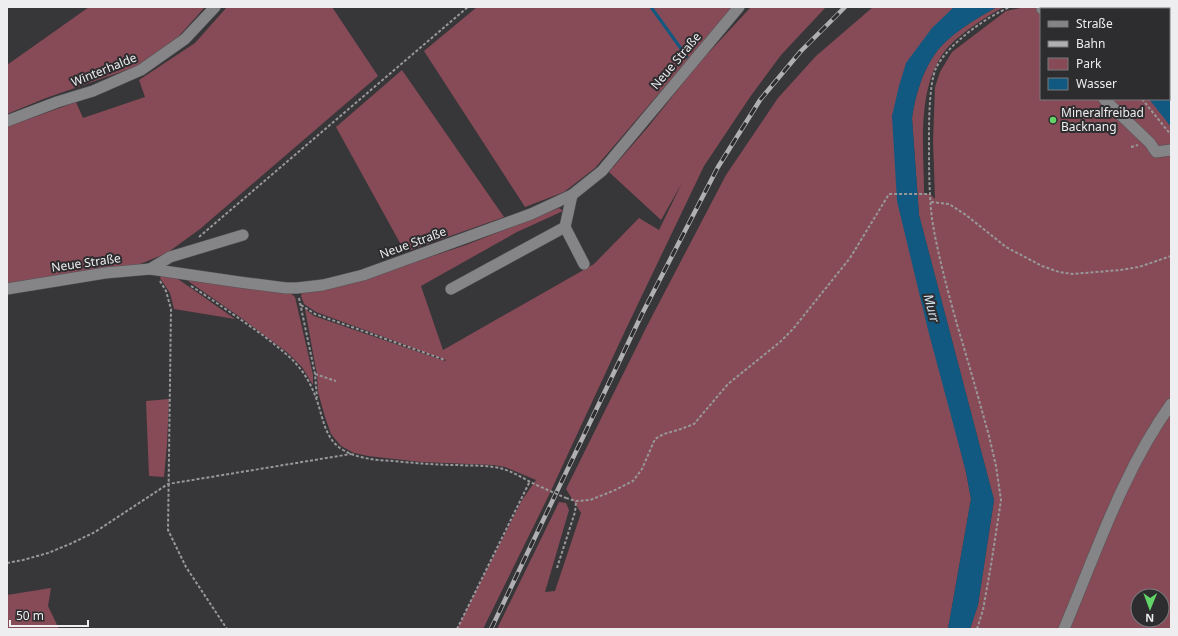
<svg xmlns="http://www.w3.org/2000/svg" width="1178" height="636" viewBox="0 0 1178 636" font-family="'Noto Sans',sans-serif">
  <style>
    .green { fill: #874b57; fill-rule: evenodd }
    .water { fill: #125981 }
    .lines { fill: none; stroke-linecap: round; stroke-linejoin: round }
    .stream { stroke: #125981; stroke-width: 3 }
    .minor-casing { stroke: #545356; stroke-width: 12 }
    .path { stroke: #989799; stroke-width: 2; stroke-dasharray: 3 2; stroke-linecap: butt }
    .minor { stroke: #858487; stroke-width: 11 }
    .rail-casing { stroke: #b0afb1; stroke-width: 4.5 }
    .rail { stroke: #2d2c2f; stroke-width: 3; stroke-dasharray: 9; stroke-linecap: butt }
    .path-bridge { stroke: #989799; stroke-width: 2; stroke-dasharray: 3 2; stroke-linecap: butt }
    .poi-dot { fill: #63d468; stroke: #2d2c2f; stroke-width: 1.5 }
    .labels { text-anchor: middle; stroke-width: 4; stroke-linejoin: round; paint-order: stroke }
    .street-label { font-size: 12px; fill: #eeedef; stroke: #2d2c2f }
    .poi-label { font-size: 12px; fill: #eeedef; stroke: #2d2c2f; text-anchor: start }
    .water-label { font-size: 13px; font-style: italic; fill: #d3e4f0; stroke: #2d2c2f }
  </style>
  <rect width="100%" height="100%" fill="#373639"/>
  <g class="green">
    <polygon points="89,7 135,7 139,8 140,7 205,7 179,36 138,66 46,98 7,114 7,65"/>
    <polygon points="227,7 332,7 378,76 200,229 167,253 140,264 7,285 7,127 76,102 83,118 145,97 139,80 195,43"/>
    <polygon points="477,7 733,7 595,168 564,192 525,207 424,51"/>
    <polygon points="751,7 826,7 781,55 750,97 704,166 625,331 548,497 483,629 457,629 522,500 536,480 505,467 493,465 421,462 368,456 354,453 341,446 331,434 325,417 318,392 317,375 305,309 314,316 445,361 446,360 316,312 304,304 301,296 302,293 305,291 412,263 466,245 559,208 563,211 517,232 421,286 443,350 594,264 639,218 659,230 682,183 661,220 609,172 648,127 699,63"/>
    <polygon points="873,7 954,7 952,9 892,116 956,432 966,472 971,499 948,629 497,629 559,502 566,503 569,510 545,592 555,591 581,513 566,489 648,324 726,175 778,98 816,56"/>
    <path d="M 997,7 L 1004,7 C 988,15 955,37 945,51 C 916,88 924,149 924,194 L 930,194 L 935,199 L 933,141 L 935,87 L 940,72 L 952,52 L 1006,11 L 1025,7 L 1139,7 L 1147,9 L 1041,9 L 1041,99 L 1169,99 L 1169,14 L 1171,14 L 1171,629 L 970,629 L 978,605 L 994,500 L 919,215 L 912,118 C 915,97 922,72 935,54 C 949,34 976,19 997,7 ZM 1138,596 L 1162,596 L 1162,620 L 1138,620 Z"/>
    <polygon points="402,70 504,217 405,252 336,127"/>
    <polygon points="161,276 171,277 178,279 235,319 174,309 170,293 160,278"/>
    <polygon points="191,279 289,292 295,297 313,375 313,385 302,367 288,353 240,317 188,281"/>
    <polygon points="169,399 167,444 164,477 149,476 146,401"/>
    <polygon points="51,588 48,606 59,629 7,629 7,595"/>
  </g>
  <g class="water">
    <path d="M 954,7 L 997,7 C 976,19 949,34 935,54 C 922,72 915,97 912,118 L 919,215 L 994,500 L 978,605 L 970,629 L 948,629 L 971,499 L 966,472 L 928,330 L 897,201 L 892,116 L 899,86 L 906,63 L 932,28 Z"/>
    <polygon points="1169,71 1171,73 1171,127 1149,99 1169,99"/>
  </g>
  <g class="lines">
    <polyline class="stream" points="651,7 687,57"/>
    <g class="minor-casing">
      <g id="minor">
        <polyline points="1042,7 1042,9"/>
        <polyline points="1159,7 1167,9"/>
        <polyline points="1104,99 1150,143 1156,152 1171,150"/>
        <polyline points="7,121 57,102 93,91 141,70 185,39 215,7"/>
        <polyline points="565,227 584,264"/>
        <polyline points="150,269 170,257 243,235"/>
        <polyline points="7,289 105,273 150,269 239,282 286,288 297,288 323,285 363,275 531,214 572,195 602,171 739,7"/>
        <polyline points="451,289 565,227 572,195"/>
        <path d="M 1064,629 C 1096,553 1123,471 1171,404"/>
      </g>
    </g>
    <g class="path">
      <polyline points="1169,27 1171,27"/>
      <polyline points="1169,65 1171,68"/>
      <polyline points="1142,99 1171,135"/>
      <polyline points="1131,147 1138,145"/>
      <polyline points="931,202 949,204 966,215 1006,247 1042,266 1059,272 1073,274 1120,270 1139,267 1171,256"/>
      <polyline points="199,237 468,7"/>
      <polyline points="160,281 166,291 171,309 168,530 186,567 227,629"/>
      <path d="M 191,286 C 216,302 240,319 264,336 C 276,346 288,354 298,366 C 306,375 312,387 316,398 C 323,416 324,439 343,450 C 359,459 376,460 393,461 C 415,463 436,465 457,465 C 469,466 482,465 493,467 C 512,469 524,480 541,487"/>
      <polyline points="299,298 315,374 317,398"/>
      <polyline points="301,305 315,314 445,360"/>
      <polyline points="315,374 336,381"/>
      <polyline points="566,498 576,501 590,500 613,491 633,481 642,469 655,439 664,434 681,429 694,424 728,384 780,342 793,329 850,258 889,194 930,194"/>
      <polyline points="7,563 23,560 48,553 70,544 95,532 168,484 351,454"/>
      <polyline points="557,568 575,512 576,502"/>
      <polyline points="457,629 530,481"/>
      <path d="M 977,629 L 983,610 L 991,565 L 1001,500 L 996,466 L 989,436 C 979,400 969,364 958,328 C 948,292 938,256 932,219 C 929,193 929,167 929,140 C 929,122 929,84 936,68 C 948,44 986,17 1010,7"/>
    </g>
    <use href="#minor" class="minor"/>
    <g class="rail-casing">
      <polyline id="rail" points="491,629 642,314 718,167 760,100 801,51 845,7"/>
    </g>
    <use href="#rail" class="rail"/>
    <polyline class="path-bridge" points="541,487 566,498"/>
  </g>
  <circle class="poi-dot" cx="1053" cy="120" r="4"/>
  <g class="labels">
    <g class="street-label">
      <text transform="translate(676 61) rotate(-50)" y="4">Neue Straße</text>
      <text transform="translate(104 70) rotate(-22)" y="4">Winterhalde</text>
      <text transform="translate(413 243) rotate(-20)" y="4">Neue Straße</text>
      <text transform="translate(86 263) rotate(-8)" y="4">Neue Straße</text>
    </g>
    <g class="poi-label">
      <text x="1061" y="117">Mineralfreibad<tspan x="1061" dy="14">Backnang</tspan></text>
    </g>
    <g class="water-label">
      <text transform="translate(932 308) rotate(75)" y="5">Murr</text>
    </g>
  </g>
  <rect width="1178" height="636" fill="none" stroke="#eeedef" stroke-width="16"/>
  <rect x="1040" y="8" width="130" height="92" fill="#2d2c2f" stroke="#7a797c"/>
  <rect x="1048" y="21" width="20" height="6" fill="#858487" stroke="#7a797c"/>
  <text x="1076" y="28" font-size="12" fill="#eeedef">Straße</text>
  <rect x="1048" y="41" width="20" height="6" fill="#b0afb1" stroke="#7a797c"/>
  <text x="1076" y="48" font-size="12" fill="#eeedef">Bahn</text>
  <rect x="1048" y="58" width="20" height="12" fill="#874b57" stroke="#7a797c"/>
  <text x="1076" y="68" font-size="12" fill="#eeedef">Park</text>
  <rect x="1048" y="78" width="20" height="12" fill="#125981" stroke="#7a797c"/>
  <text x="1076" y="88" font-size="12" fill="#eeedef">Wasser</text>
  <g transform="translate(1150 608) rotate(181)"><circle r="19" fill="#2d2c2f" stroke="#7a797c"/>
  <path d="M0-3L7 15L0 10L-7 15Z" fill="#63d468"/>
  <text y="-6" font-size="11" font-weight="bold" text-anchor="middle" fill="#eeedef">N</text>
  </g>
  <path d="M10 620v6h78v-6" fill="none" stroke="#eeedef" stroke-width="2"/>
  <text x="16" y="620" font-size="12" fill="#eeedef" stroke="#2d2c2f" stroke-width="3" paint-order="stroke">50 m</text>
</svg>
